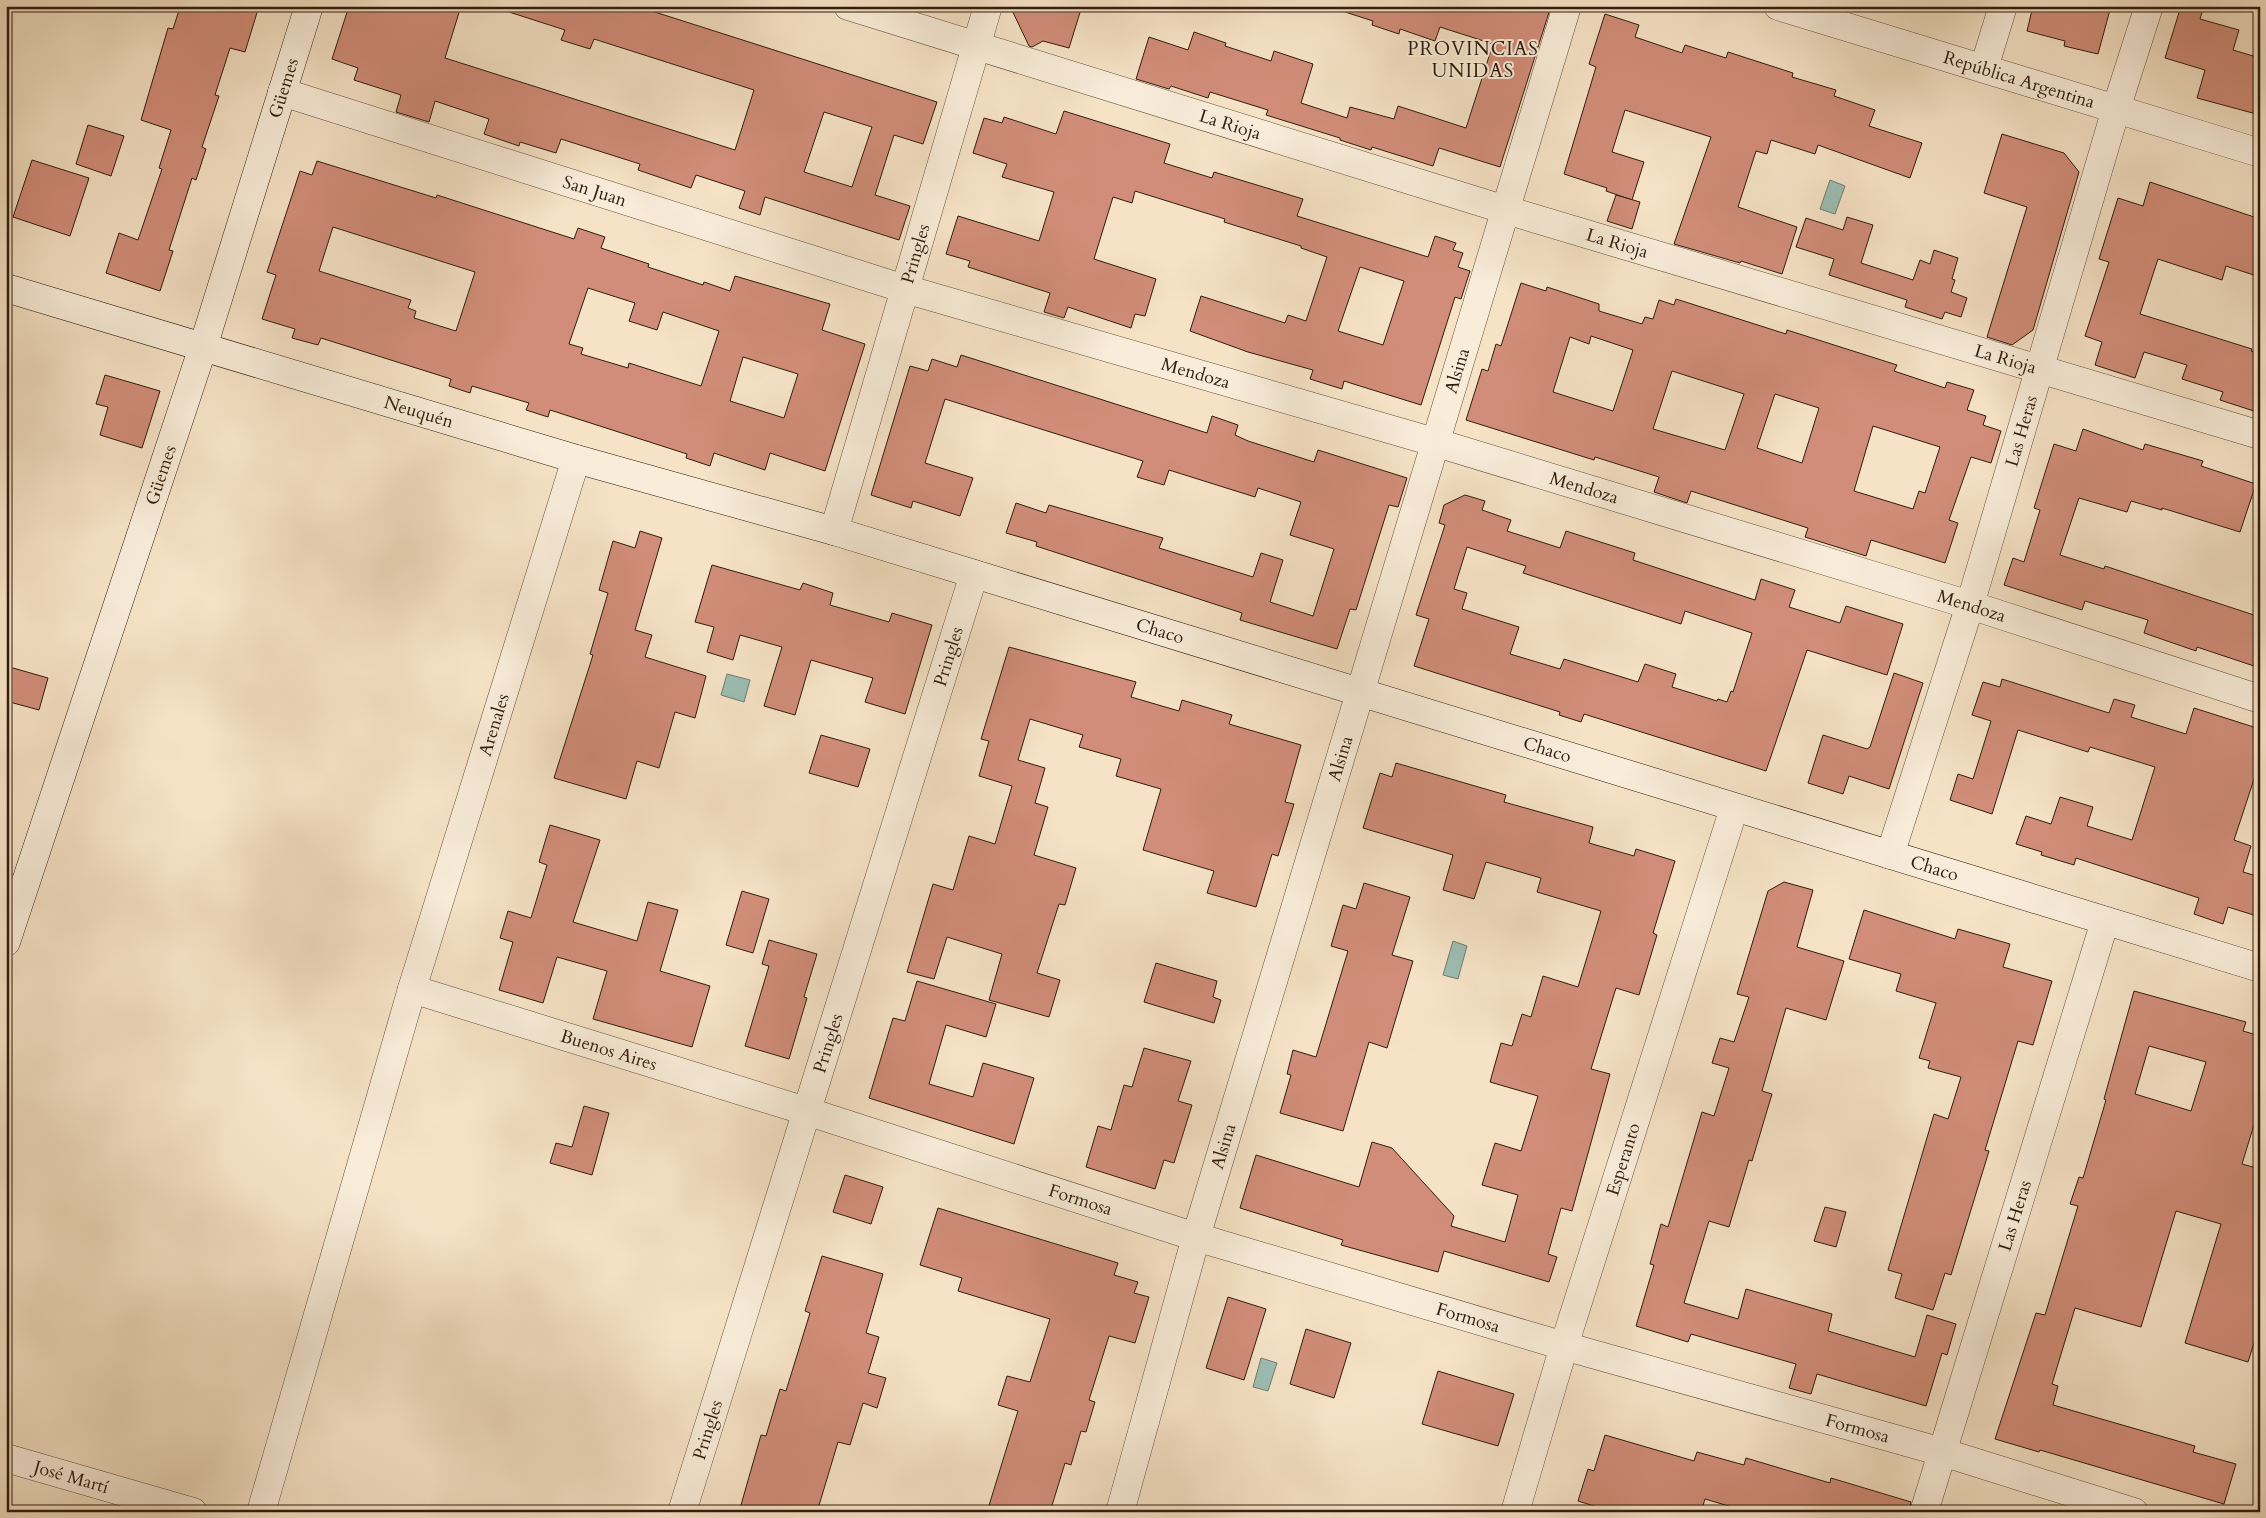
<svg xmlns="http://www.w3.org/2000/svg" width="2266" height="1518" viewBox="0 0 2266 1518" font-family="Cardo,serif">
  <style>
    .water { fill: #9dbeb5; stroke: #717d72 }
    .building { fill: #d18d79; stroke: #301c0d; fill-rule: evenodd }
    .lines { fill: none; stroke-linecap: round; stroke-linejoin: round }
    .street-casing { stroke: #624e3b; stroke-width: 29 }
    .secondary-casing { stroke: #301c0d; stroke-width: 29 }
    .street { stroke: #f9edda; stroke-width: 28 }
    .secondary { stroke: #f9edda; stroke-width: 28 }
    .labels { text-anchor: middle; stroke-width: 4; stroke-linejoin: round; paint-order: stroke }
    .street-label { font-size: 18px; fill: #301c0d; stroke: #f9edda }
    .neighbourhood-label { font-size: 19px; letter-spacing: 1px; fill: #301c0d; stroke: #f9edda }
  </style>
  <rect width="100%" height="100%" fill="#f6e3c6"/>
  <filter id="stains"><feTurbulence type="fractalNoise" baseFrequency=".004" numOctaves="4"/><feColorMatrix values="0 0 0 0 .2 0 0 0 0 .09 0 0 0 0 .02 0 0 0 .5 -.17"/></filter>
  <radialGradient id="worn" r=".72"><stop offset=".6" stop-color="#630" stop-opacity="0"/><stop offset="1" stop-color="#630" stop-opacity=".3"/></radialGradient>
  <g class="water">
    <polygon points="1830,180 1845,186 1835,214 1820,209"/>
    <polygon points="727,674 750,680 744,702 721,695"/>
    <polygon points="1453,941 1467,946 1458,979 1443,975"/>
    <polygon points="1261,1358 1277,1363 1268,1391 1253,1387"/>
  </g>
  <g class="building">
    <polygon points="200,6 259,6 245,52 230,48 215,95 219,96 202,147 206,149 196,180 192,178 169,250 173,251 160,291 106,273 119,233 138,240 162,169 159,168 171,130 141,120 168,28 173,29 180,7 198,12"/>
    <path d="M 349,6 L 461,6 L 445,58 L 735,150 L 754,90 L 594,39 L 590,49 L 561,40 L 565,30 L 506,11 L 507,6 L 636,6 L 937,102 L 923,144 L 894,135 L 875,195 L 910,206 L 899,240 L 765,197 L 760,215 L 739,208 L 745,191 L 696,175 L 691,188 L 638,170 L 640,164 L 561,139 L 556,153 L 520,142 L 519,146 L 484,134 L 489,119 L 435,101 L 429,122 L 396,112 L 401,95 L 354,80 L 358,68 L 332,59 ZM 824,112 L 872,127 L 852,187 L 804,172 Z"/>
    <polygon points="1010,6 1082,6 1069,48 1043,41 1032,47 1029,46"/>
    <polygon points="1343,6 1551,6 1500,167 1439,148 1433,166 1372,147 1371,150 1340,140 1340,138 1266,115 1268,110 1210,92 1208,98 1171,86 1169,89 1136,79 1149,37 1188,50 1194,32 1226,43 1225,46 1271,61 1274,51 1313,64 1301,103 1347,118 1350,107 1394,119 1398,106 1466,128 1493,44 1440,27 1435,41 1400,29 1399,34 1372,25 1373,21 1342,11"/>
    <polygon points="2033,6 2111,6 2098,54 2064,46 2065,41 2027,31"/>
    <polygon points="2181,6 2204,6 2200,19 2239,30 2233,50 2260,58 2260,115 2197,98 2205,70 2165,58"/>
    <polygon points="1605,14 1639,25 1635,37 1682,53 1685,45 1726,58 1728,52 1793,73 1792,77 1836,90 1834,96 1875,110 1869,126 1922,143 1910,178 1818,145 1815,154 1771,140 1767,154 1756,151 1738,207 1797,227 1782,274 1741,261 1740,263 1674,244 1711,137 1625,110 1612,152 1644,162 1632,200 1606,191 1607,188 1564,174 1596,67 1589,64"/>
    <path d="M 1064,111 L 1170,144 L 1164,163 L 1212,178 L 1214,172 L 1303,199 L 1297,216 L 1428,257 L 1435,236 L 1456,243 L 1453,250 L 1463,253 L 1458,267 L 1470,271 L 1461,299 L 1455,297 L 1421,405 L 1344,381 L 1342,389 L 1310,379 L 1313,370 L 1248,352 L 1190,331 L 1201,296 L 1285,323 L 1288,315 L 1306,321 L 1327,257 L 1301,248 L 1301,246 L 1224,222 L 1225,219 L 1135,191 L 1132,203 L 1113,197 L 1094,259 L 1156,279 L 1145,316 L 1135,314 L 1131,328 L 1068,307 L 1064,318 L 1044,312 L 1050,293 L 968,267 L 970,261 L 946,254 L 958,216 L 1039,241 L 1054,192 L 1002,177 L 1007,164 L 973,153 L 984,118 L 1002,123 L 1004,117 L 1056,134 ZM 1360,267 L 1404,281 L 1383,345 L 1338,331 Z"/>
    <polygon points="88,125 124,136 111,176 76,164"/>
    <polygon points="2002,134 2064,153 2079,172 2033,330 2012,345 1987,337 2027,207 1984,193"/>
    <polygon points="32,160 89,178 70,236 13,217"/>
    <path d="M 317,161 L 436,198 L 437,195 L 574,239 L 578,228 L 605,237 L 601,248 L 649,264 L 648,267 L 703,285 L 704,282 L 730,291 L 735,276 L 830,304 L 822,330 L 865,344 L 825,471 L 770,453 L 765,470 L 714,453 L 710,466 L 686,458 L 687,454 L 550,410 L 548,417 L 526,410 L 529,403 L 472,386 L 470,393 L 449,386 L 451,379 L 321,338 L 318,345 L 292,338 L 295,329 L 262,319 L 276,275 L 267,272 L 300,171 L 312,175 ZM 333,227 L 475,272 L 456,331 L 414,318 L 416,311 L 408,308 L 411,300 L 319,271 ZM 588,288 L 635,303 L 629,321 L 657,330 L 663,312 L 719,331 L 701,386 L 629,363 L 628,368 L 581,354 L 583,348 L 569,344 ZM 743,357 L 798,374 L 784,418 L 730,401 Z"/>
    <polygon points="2150,182 2260,219 2260,277 2226,266 2222,280 2158,259 2140,314 2252,349 2251,351 2260,354 2260,413 2220,400 2223,392 2182,379 2187,365 2144,352 2135,378 2095,365 2102,342 2085,336 2109,262 2099,259 2118,198 2143,206"/>
    <polygon points="1616,195 1640,202 1632,229 1607,221"/>
    <polygon points="1847,217 1873,225 1861,263 1913,280 1920,260 1930,264 1934,250 1958,258 1952,279 1955,280 1951,292 1967,298 1961,317 1945,312 1942,319 1905,307 1907,300 1829,275 1834,259 1796,247 1806,218 1843,230"/>
    <path d="M 1521,283 L 1546,291 L 1547,287 L 1599,304 L 1599,311 L 1642,324 L 1645,317 L 1653,319 L 1659,300 L 1674,305 L 1676,299 L 1786,334 L 1787,330 L 1897,365 L 1894,371 L 1945,388 L 1947,382 L 1974,390 L 1967,410 L 1986,416 L 1983,425 L 2001,431 L 1991,463 L 1971,457 L 1949,520 L 1958,523 L 1945,563 L 1871,540 L 1866,556 L 1805,537 L 1808,528 L 1691,491 L 1687,503 L 1654,492 L 1659,477 L 1595,457 L 1594,460 L 1466,420 L 1482,369 L 1488,371 L 1496,344 L 1501,346 ZM 1591,336 L 1633,350 L 1613,411 L 1553,392 L 1570,337 L 1589,344 ZM 1672,371 L 1744,394 L 1725,450 L 1653,429 ZM 1775,394 L 1819,408 L 1802,463 L 1757,448 ZM 1873,426 L 1940,447 L 1925,493 L 1919,491 L 1913,509 L 1854,491 Z"/>
    <polygon points="961,355 1207,433 1212,416 1238,425 1235,435 1248,441 1314,462 1318,450 1407,478 1398,507 1389,505 1356,610 1350,609 1337,649 1240,620 1242,613 1036,546 1037,542 1006,533 1016,503 1046,513 1049,505 1163,538 1159,548 1253,577 1261,553 1283,560 1270,602 1313,616 1334,549 1290,535 1301,502 1258,488 1255,497 1169,470 1164,485 1137,477 1143,461 945,399 925,463 973,478 960,516 913,501 911,508 871,495 910,366 928,371 932,359 957,367"/>
    <polygon points="105,375 160,391 142,448 100,435 108,407 96,404"/>
    <polygon points="2083,429 2143,450 2145,444 2203,461 2201,466 2256,484 2240,532 2162,508 2162,510 2131,501 2127,512 2079,498 2060,555 2104,569 2105,566 2260,617 2260,668 2197,647 2196,651 2144,633 2148,620 2085,601 2082,610 2004,585 2013,558 2024,562 2040,510 2034,508 2054,444 2076,451"/>
    <path d="M 1465,495 L 1485,501 L 1482,510 L 1511,520 L 1507,531 L 1560,548 L 1566,531 L 1635,553 L 1633,560 L 1755,600 L 1761,579 L 1795,590 L 1789,607 L 1840,623 L 1846,606 L 1903,624 L 1887,675 L 1807,650 L 1766,771 L 1584,714 L 1581,722 L 1559,715 L 1560,712 L 1414,666 L 1429,619 L 1416,615 L 1445,525 L 1439,523 L 1444,505 ZM 1467,547 L 1526,566 L 1523,573 L 1681,624 L 1685,611 L 1752,633 L 1733,692 L 1731,691 L 1727,702 L 1718,699 L 1717,701 L 1672,687 L 1676,674 L 1645,664 L 1638,682 L 1564,659 L 1560,669 L 1510,654 L 1519,627 L 1462,609 L 1467,593 L 1454,589 Z"/>
    <polygon points="640,531 662,538 635,630 652,635 645,657 706,676 695,718 675,712 659,768 637,761 626,799 554,778 593,655 590,654 608,593 599,590 613,541 635,548"/>
    <polygon points="712,565 800,590 803,583 833,593 830,605 889,622 892,613 932,625 905,714 865,702 873,678 811,660 795,715 764,706 782,647 740,635 733,660 707,652 714,627 695,622"/>
    <polygon points="1009,647 1136,682 1131,697 1179,711 1182,700 1232,715 1229,724 1301,745 1285,802 1294,804 1278,856 1272,854 1256,907 1207,893 1214,871 1143,850 1161,789 1116,776 1121,759 1079,747 1083,735 1030,719 1018,760 1045,768 1035,803 1048,807 1034,855 1076,868 1065,905 1059,904 1037,973 1060,980 1049,1017 989,1000 1002,954 947,937 934,979 907,972 933,884 953,890 969,836 995,844 1012,786 979,776 989,741 981,739"/>
    <polygon points="6,666 48,678 39,710 6,701"/>
    <polygon points="1894,673 1923,683 1889,789 1849,776 1843,794 1808,783 1823,735 1867,749 1870,747"/>
    <polygon points="2002,679 2109,713 2114,699 2135,705 2131,717 2186,734 2194,708 2260,729 2260,761 2234,840 2251,846 2243,872 2260,877 2260,917 2228,907 2223,924 2194,914 2199,898 2076,858 2074,865 2041,855 2042,852 2016,844 2026,816 2051,824 2060,797 2093,807 2087,826 2132,840 2155,767 2090,747 2088,752 2018,730 1992,814 1950,800 1958,774 1973,779 1991,721 1972,715 1983,682 2000,687"/>
    <polygon points="821,735 870,749 858,787 809,773"/>
    <polygon points="1396,763 1506,795 1504,802 1593,827 1589,843 1634,856 1636,849 1675,861 1653,933 1657,935 1639,995 1616,988 1591,1069 1610,1074 1572,1211 1561,1208 1548,1254 1557,1257 1549,1282 1444,1251 1438,1272 1341,1245 1343,1240 1240,1208 1256,1155 1359,1187 1372,1142 1392,1148 1454,1216 1451,1226 1505,1242 1518,1195 1482,1185 1495,1143 1521,1151 1538,1096 1490,1082 1501,1043 1512,1046 1522,1014 1531,1017 1543,976 1578,987 1601,911 1537,892 1541,878 1486,862 1474,899 1443,890 1453,855 1363,828 1380,773 1392,777"/>
    <polygon points="550,825 600,840 573,922 637,941 648,902 678,910 660,971 710,986 692,1047 593,1019 607,971 557,957 543,1003 499,990 513,942 500,938 508,911 531,918 547,865 539,862"/>
    <polygon points="1784,882 1813,890 1797,947 1844,961 1826,1020 1786,1008 1762,1091 1772,1094 1752,1161 1749,1160 1729,1227 1709,1221 1684,1303 1738,1319 1746,1289 1832,1314 1828,1331 1915,1357 1927,1315 1956,1324 1947,1355 1942,1353 1926,1406 1817,1374 1811,1394 1789,1388 1796,1364 1691,1334 1688,1342 1636,1326 1654,1265 1650,1264 1661,1224 1668,1227 1702,1112 1714,1116 1729,1068 1712,1063 1720,1038 1734,1042 1749,997 1737,994 1768,891"/>
    <polygon points="1364,883 1410,897 1392,955 1413,961 1387,1048 1369,1042 1343,1131 1280,1113 1291,1075 1287,1074 1293,1050 1316,1057 1348,951 1331,946 1343,905 1356,909"/>
    <polygon points="742,891 769,899 753,953 726,945"/>
    <polygon points="1864,910 1955,939 1958,929 2010,944 2003,967 2052,981 2033,1045 2018,1041 1985,1150 1989,1151 1951,1275 1945,1273 1933,1310 1895,1298 1902,1274 1888,1270 1934,1114 1948,1119 1961,1077 1928,1068 1930,1061 1919,1058 1936,1003 1896,991 1901,974 1849,959"/>
    <polygon points="769,940 817,954 804,997 807,998 789,1059 745,1046 769,966 762,964"/>
    <polygon points="1156,963 1217,981 1213,997 1221,1000 1214,1023 1144,1002"/>
    <polygon points="917,981 996,1004 986,1037 946,1025 929,1084 973,1097 983,1063 1034,1078 1014,1144 869,1098 893,1018 905,1021"/>
    <path d="M 2134,991 L 2246,1022 L 2243,1031 L 2260,1036 L 2260,1105 L 2242,1164 L 2260,1169 L 2260,1324 L 2248,1362 L 2185,1343 L 2221,1224 L 2176,1211 L 2141,1327 L 2075,1308 L 2052,1384 L 2058,1386 L 2053,1405 L 2195,1446 L 2193,1452 L 2236,1464 L 2224,1504 L 2040,1450 L 2039,1452 L 1995,1439 L 2036,1313 L 2045,1315 L 2078,1206 L 2070,1204 L 2079,1177 L 2083,1178 L 2106,1100 L 2104,1099 ZM 2149,1046 L 2206,1062 L 2191,1111 L 2135,1094 Z"/>
    <polygon points="1144,1048 1191,1061 1178,1101 1192,1105 1174,1163 1164,1160 1155,1189 1086,1167 1098,1126 1111,1130 1124,1085 1132,1087"/>
    <polygon points="584,1106 609,1113 592,1175 550,1163 556,1143 572,1147"/>
    <polygon points="845,1175 883,1187 871,1224 833,1212"/>
    <polygon points="1825,1207 1846,1212 1836,1247 1814,1241"/>
    <polygon points="938,1208 1118,1263 1114,1275 1138,1282 1134,1293 1149,1297 1135,1343 1109,1336 1089,1400 1095,1402 1086,1432 1081,1431 1071,1465 1065,1463 1050,1512 987,1512 1018,1411 998,1405 1007,1376 1030,1382 1050,1319 958,1291 962,1278 920,1265"/>
    <polygon points="822,1256 883,1274 866,1333 879,1337 868,1373 886,1378 877,1408 863,1403 850,1445 838,1442 817,1512 739,1512 761,1435 766,1436 780,1389 786,1391 810,1313 805,1311"/>
    <polygon points="1228,1297 1266,1309 1244,1380 1206,1368"/>
    <polygon points="1306,1329 1351,1343 1334,1398 1290,1384"/>
    <polygon points="1438,1371 1514,1394 1498,1446 1422,1424"/>
    <polygon points="1605,1435 1694,1461 1697,1452 1744,1465 1746,1458 1830,1483 1831,1478 1911,1502 1909,1512 1749,1512 1705,1499 1701,1512 1613,1512 1578,1501 1588,1469 1594,1471"/>
  </g>
  <g class="lines">
    <g class="street-casing">
      <g id="street">
        <path id="s1" d="M 848,6 L 1506,210 L 2260,435"/>
        <path id="s2" d="M 1778,6 L 2260,153"/>
        <polyline points="1984,68 2003,6"/>
        <path id="s3" d="M 282,92 L 905,289 L 1434,442 L 1970,605 L 2260,699"/>
        <path id="s4" d="M 834,531 L 988,6"/>
        <path id="s5" d="M 1890,855 L 1970,605 L 2116,109 L 2149,6"/>
        <path id="s6" d="M 412,989 L 806,1111 L 1196,1237 L 1564,1346 L 1942,1452 L 2134,1512"/>
        <path id="s7" d="M 6,1458 L 193,1512"/>
        <path id="s8" d="M 261,1512 L 412,989 L 576,459"/>
        <path id="s9" d="M 682,1512 L 974,574"/>
        <path id="s10" d="M 1120,1512 L 1196,1237 L 1567,6"/>
        <path id="s11" d="M 1515,1512 L 1564,1346 L 1734,808"/>
        <path id="s12" d="M 1924,1512 L 2105,921"/>
      </g>
    </g>
    <g class="secondary-casing">
      <g id="secondary">
        <path id="s13" d="M 6,288 L 576,459 L 834,531 L 2260,968"/>
        <path id="s14" d="M 6,942 L 203,347 L 309,6"/>
      </g>
    </g>
    <use href="#street" class="street"/>
    <use href="#secondary" class="secondary"/>
  </g>
  <g class="labels">
    <g class="street-label">
      <text dy="6" stroke="none"><textPath href="#s2" startOffset="252">República Argentina</textPath></text>
      <text dy="6" stroke="none"><textPath href="#s14" startOffset="898">Güemes</textPath></text>
      <text dy="6" stroke="none"><textPath href="#s1" startOffset="400">La Rioja</textPath></text>
      <text dy="6" stroke="none"><textPath href="#s3" startOffset="328">San Juan</textPath></text>
      <text dy="6" stroke="none"><textPath href="#s1" startOffset="805">La Rioja</textPath></text>
      <text dy="6" stroke="none"><textPath href="#s4" startOffset="289">Pringles</textPath></text>
      <text dy="6" stroke="none"><textPath href="#s1" startOffset="1210">La Rioja</textPath></text>
      <text dy="6" stroke="none"><textPath href="#s10" startOffset="1190">Alsina</textPath></text>
      <text dy="6" stroke="none"><textPath href="#s3" startOffset="956">Mendoza</textPath></text>
      <text dy="6" stroke="none"><textPath href="#s13" startOffset="431">Neuquén</textPath></text>
      <text dy="6" stroke="none"><textPath href="#s5" startOffset="444">Las Heras</textPath></text>
      <text dy="6" stroke="none"><textPath href="#s14" startOffset="492">Güemes</textPath></text>
      <text dy="6" stroke="none"><textPath href="#s3" startOffset="1361">Mendoza</textPath></text>
      <text dy="6" stroke="none"><textPath href="#s3" startOffset="1766">Mendoza</textPath></text>
      <text dy="6" stroke="none"><textPath href="#s13" startOffset="1204">Chaco</textPath></text>
      <text dy="6" stroke="none"><textPath href="#s9" startOffset="896">Pringles</textPath></text>
      <text dy="6" stroke="none"><textPath href="#s8" startOffset="821">Arenales</textPath></text>
      <text dy="6" stroke="none"><textPath href="#s13" startOffset="1609">Chaco</textPath></text>
      <text dy="6" stroke="none"><textPath href="#s10" startOffset="785">Alsina</textPath></text>
      <text dy="6" stroke="none"><textPath href="#s13" startOffset="2014">Chaco</textPath></text>
      <text dy="6" stroke="none"><textPath href="#s9" startOffset="491">Pringles</textPath></text>
      <text dy="6" stroke="none"><textPath href="#s6" startOffset="206">Buenos Aires</textPath></text>
      <text dy="6" stroke="none"><textPath href="#s10" startOffset="380">Alsina</textPath></text>
      <text dy="6" stroke="none"><textPath href="#s11" startOffset="369">Esperanto</textPath></text>
      <text dy="6" stroke="none"><textPath href="#s6" startOffset="701">Formosa</textPath></text>
      <text dy="6" stroke="none"><textPath href="#s12" startOffset="310">Las Heras</textPath></text>
      <text dy="6" stroke="none"><textPath href="#s6" startOffset="1106">Formosa</textPath></text>
      <text dy="6" stroke="none"><textPath href="#s6" startOffset="1511">Formosa</textPath></text>
      <text dy="6" stroke="none"><textPath href="#s9" startOffset="86">Pringles</textPath></text>
      <text dy="6" stroke="none"><textPath href="#s7" startOffset="68">José Martí</textPath></text>
    </g>
    <g class="neighbourhood-label">
      <text x="1473" y="55">PROVINCIAS<tspan x="1473" dy="22">UNIDAS</tspan></text>
    </g>
  </g>
  <rect width="2266" height="1518" fill="none" stroke="#f6e3c6" stroke-width="25"/>
  <rect x="8" y="8" width="2251" height="1503" fill="none" stroke="#301c0d" stroke-width="2.5"/>
  <rect x="12" y="12" width="2241" height="1493" fill="none" stroke="#301c0d"/>
  <rect width="100%" height="100%" filter="url(#stains)"/>
  <rect width="100%" height="100%" fill="url(#worn)"/>
</svg>
